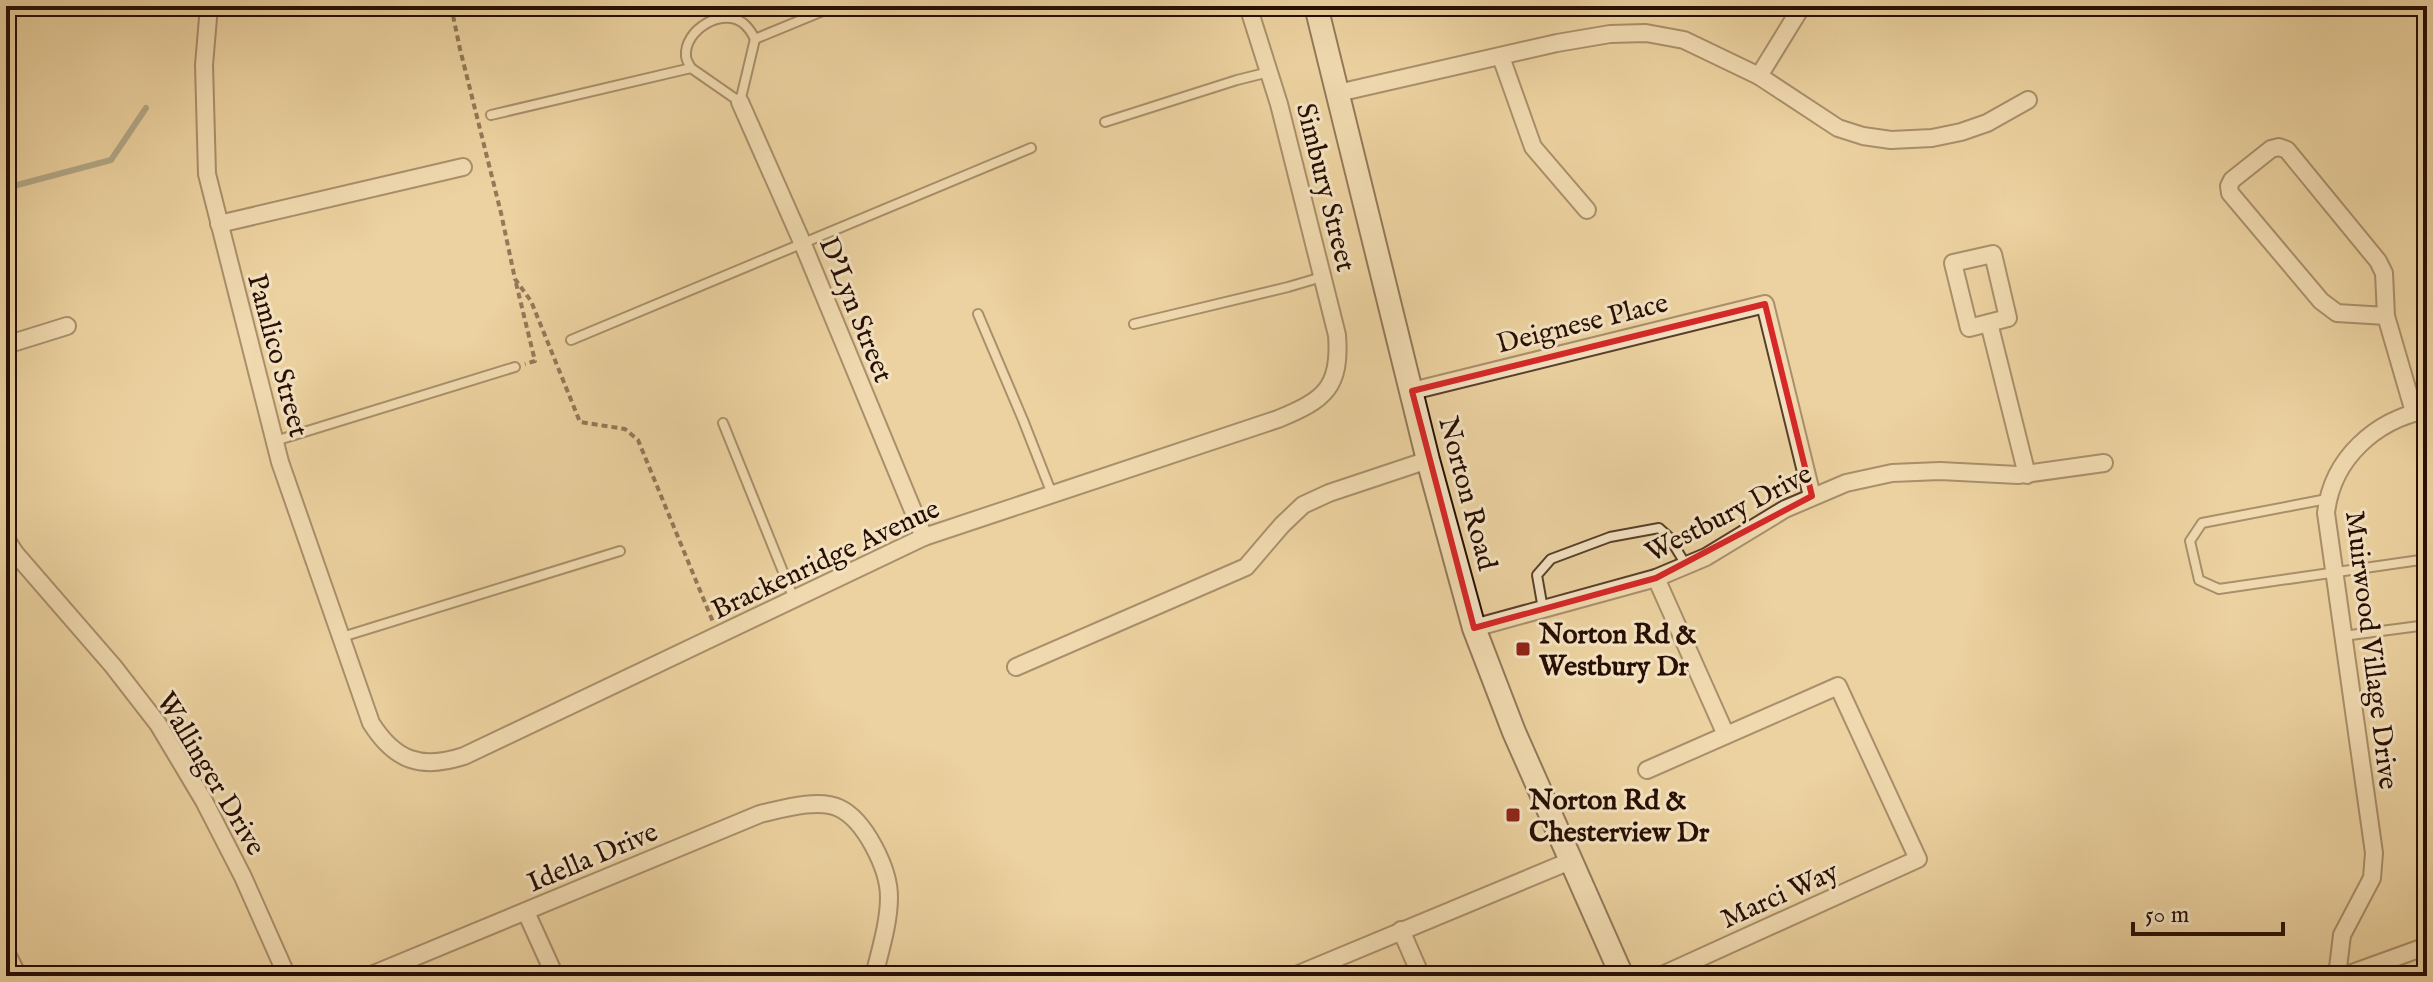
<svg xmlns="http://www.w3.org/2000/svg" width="2433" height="982" viewBox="0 0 2433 982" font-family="'IM FELL English',serif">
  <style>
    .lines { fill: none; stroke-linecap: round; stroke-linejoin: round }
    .stream { stroke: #6b7366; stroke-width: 6 }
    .lane-casing { stroke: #583f2a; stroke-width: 12 }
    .street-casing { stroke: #583f2a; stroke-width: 20 }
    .secondary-casing { stroke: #270e03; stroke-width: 26 }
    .path { stroke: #270e03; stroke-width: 4; stroke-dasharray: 6 4; stroke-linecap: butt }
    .lane { stroke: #f3e2c2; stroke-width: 8 }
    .street { stroke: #f3e2c2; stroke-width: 16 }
    .secondary { stroke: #f3e2c2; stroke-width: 22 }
    .marked { fill: none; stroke: #d62828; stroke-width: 6; stroke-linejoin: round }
    .poi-dot { fill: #8f2418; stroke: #f3e2c2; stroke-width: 3 }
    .labels { text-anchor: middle; stroke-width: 6; stroke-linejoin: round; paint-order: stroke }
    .street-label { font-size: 28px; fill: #270e03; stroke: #f3e2c2 }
    .poi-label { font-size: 28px; font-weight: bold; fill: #270e03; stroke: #f3e2c2; text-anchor: start }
  </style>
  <rect width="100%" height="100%" fill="#ecd2a1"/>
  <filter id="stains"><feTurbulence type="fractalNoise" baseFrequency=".0025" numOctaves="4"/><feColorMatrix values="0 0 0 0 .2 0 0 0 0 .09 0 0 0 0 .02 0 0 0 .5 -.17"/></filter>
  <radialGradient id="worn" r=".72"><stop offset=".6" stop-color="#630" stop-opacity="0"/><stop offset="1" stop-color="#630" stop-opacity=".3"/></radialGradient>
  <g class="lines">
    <polyline class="stream" points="6,188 111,160 146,108"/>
    <g class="lane-casing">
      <g id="lane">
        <path d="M 691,68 C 689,64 686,60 686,56 C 684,30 722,7 743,23 C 748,27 752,33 755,39"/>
        <polyline points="491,115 691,68 740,102 755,39 835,6"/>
        <polyline points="1105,122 1237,80 1269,72"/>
        <polyline points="978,314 1023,420 1052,494"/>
        <polyline points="1134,324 1288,287 1322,277"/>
        <polyline points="571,340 1031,148"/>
        <polyline points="723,423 794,599"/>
        <polyline points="275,441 515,367"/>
        <polyline points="2327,499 2202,523 2190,541 2199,580 2219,589 2427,559"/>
        <polyline points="1543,609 1537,575 1551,559 1610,537 1659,528 1669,537 1686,565"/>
        <polyline points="2343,636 2427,625"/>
        <polyline points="342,637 620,551"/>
      </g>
    </g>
    <g class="street-casing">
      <g id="street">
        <path d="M 209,6 L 204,65 L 207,174 L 280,462 L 371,723 C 395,761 421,770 464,756 L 924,537 L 1278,419 C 1325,400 1341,387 1337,335 L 1279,104 L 1248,6"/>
        <polyline points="1501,57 1533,147 1587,210"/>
        <polyline points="1759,76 1802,6"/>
        <polyline points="1338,93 1557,43 1610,34 1646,33 1684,40 1759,76 1838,128 1863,136 1891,140 1932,138 1961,132 1987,123 2028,100"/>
        <polyline points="740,102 802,242 924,537"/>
        <polyline points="219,224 463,167"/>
        <polygon points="1993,254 2008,318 1969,328 1953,263"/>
        <polyline points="2386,316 2337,313 2321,301 2230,193 2229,186 2232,180 2271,149 2279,147 2287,150 2378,261 2384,273 2386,316 2414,412"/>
        <polyline points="1989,323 2027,475"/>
        <polyline points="6,345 67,326"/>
        <polyline points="1412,391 1765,304 1812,496"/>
        <polyline points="6,539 15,553 113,666 158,724 204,801 243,877 287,976"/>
        <polyline points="1656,578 1726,735"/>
        <polyline points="1474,628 1656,578 1706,557 1785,509 1846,483 1892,473 1940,471 2018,475 2104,463"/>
        <polyline points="1016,667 1246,567 1282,525 1303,505 1329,493 1428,460"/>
        <polyline points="1647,770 1838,686 1918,859 1660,976"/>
        <polyline points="526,912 555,976"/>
        <polyline points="1401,930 1421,976"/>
        <polyline points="6,952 18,976"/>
        <path d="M 369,976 L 760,814 C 782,809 818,798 839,808 C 865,820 889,869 889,897 C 889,923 880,951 874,976"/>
        <polyline points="1294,976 1570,861"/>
        <path d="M 2337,976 L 2342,935 L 2372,878 L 2374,853 L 2326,513 C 2332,459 2375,420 2427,410"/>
        <polyline points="2344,976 2427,946"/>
      </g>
    </g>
    <g class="secondary-casing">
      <polyline id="secondary" points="1316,6 1428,460 1474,628 1514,732 1622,976"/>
    </g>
    <g class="path">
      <polyline points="451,6 460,49 501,213 515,279 531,301 580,422 625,429 638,440 713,622"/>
      <polyline points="516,283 535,361 525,364"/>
    </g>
    <use href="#lane" class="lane"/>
    <use href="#street" class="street"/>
    <use href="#secondary" class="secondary"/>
  </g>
  <path d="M0 0H2433V982H0ZM 1765,304 L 1812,496 L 1656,578 L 1474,628 L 1412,391 Z" fill="#ecd2a1" fill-opacity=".55" fill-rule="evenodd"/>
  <path class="marked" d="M 1765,304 L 1812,496 L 1656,578 L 1474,628 L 1412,391 Z"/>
  <g class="poi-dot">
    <rect x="1515" y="641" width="16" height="16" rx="4"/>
    <rect x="1505" y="807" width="16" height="16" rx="4"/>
  </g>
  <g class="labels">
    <g class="street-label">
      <text transform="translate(1327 187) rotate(76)" y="10">Simbury Street</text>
      <text transform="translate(857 309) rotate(68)" y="10">D'Lyn Street</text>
      <text transform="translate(1582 322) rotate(-14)" y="10">Deignese Place</text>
      <text transform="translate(279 355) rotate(75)" y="10">Pamlico Street</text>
      <text transform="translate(1469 493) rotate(75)" y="10">Norton Road</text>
      <text transform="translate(1728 512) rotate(-27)" y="10">Westbury Drive</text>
      <text transform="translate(825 558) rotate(-25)" y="10">Brackenridge Avenue</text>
      <text transform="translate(2373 650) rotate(83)" y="10">Muirwood Village Drive</text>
      <text transform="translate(212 773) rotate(59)" y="10">Wallinger Drive</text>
      <text transform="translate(592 856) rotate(-23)" y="10">Idella Drive</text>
      <text transform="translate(1779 894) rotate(-24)" y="10">Marci Way</text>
    </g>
    <g class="poi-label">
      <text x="1539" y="643">Norton Rd &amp;<tspan x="1539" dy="32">Westbury Dr</tspan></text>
      <text x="1529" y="809">Norton Rd &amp;<tspan x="1529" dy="32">Chesterview Dr</tspan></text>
    </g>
  </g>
  <rect width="2433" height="982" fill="none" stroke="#ecd2a1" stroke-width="32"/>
  <rect x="8" y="8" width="2417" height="966" fill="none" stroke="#270e03" stroke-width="4"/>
  <rect x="16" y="16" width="2401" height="950" fill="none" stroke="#270e03" stroke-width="2"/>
  <path d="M2133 922v12h150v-12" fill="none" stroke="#270e03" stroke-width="4"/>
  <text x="2145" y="922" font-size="24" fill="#270e03" stroke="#f3e2c2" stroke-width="6" paint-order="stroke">50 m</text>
  <rect width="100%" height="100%" filter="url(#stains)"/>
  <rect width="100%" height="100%" fill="url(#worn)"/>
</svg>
